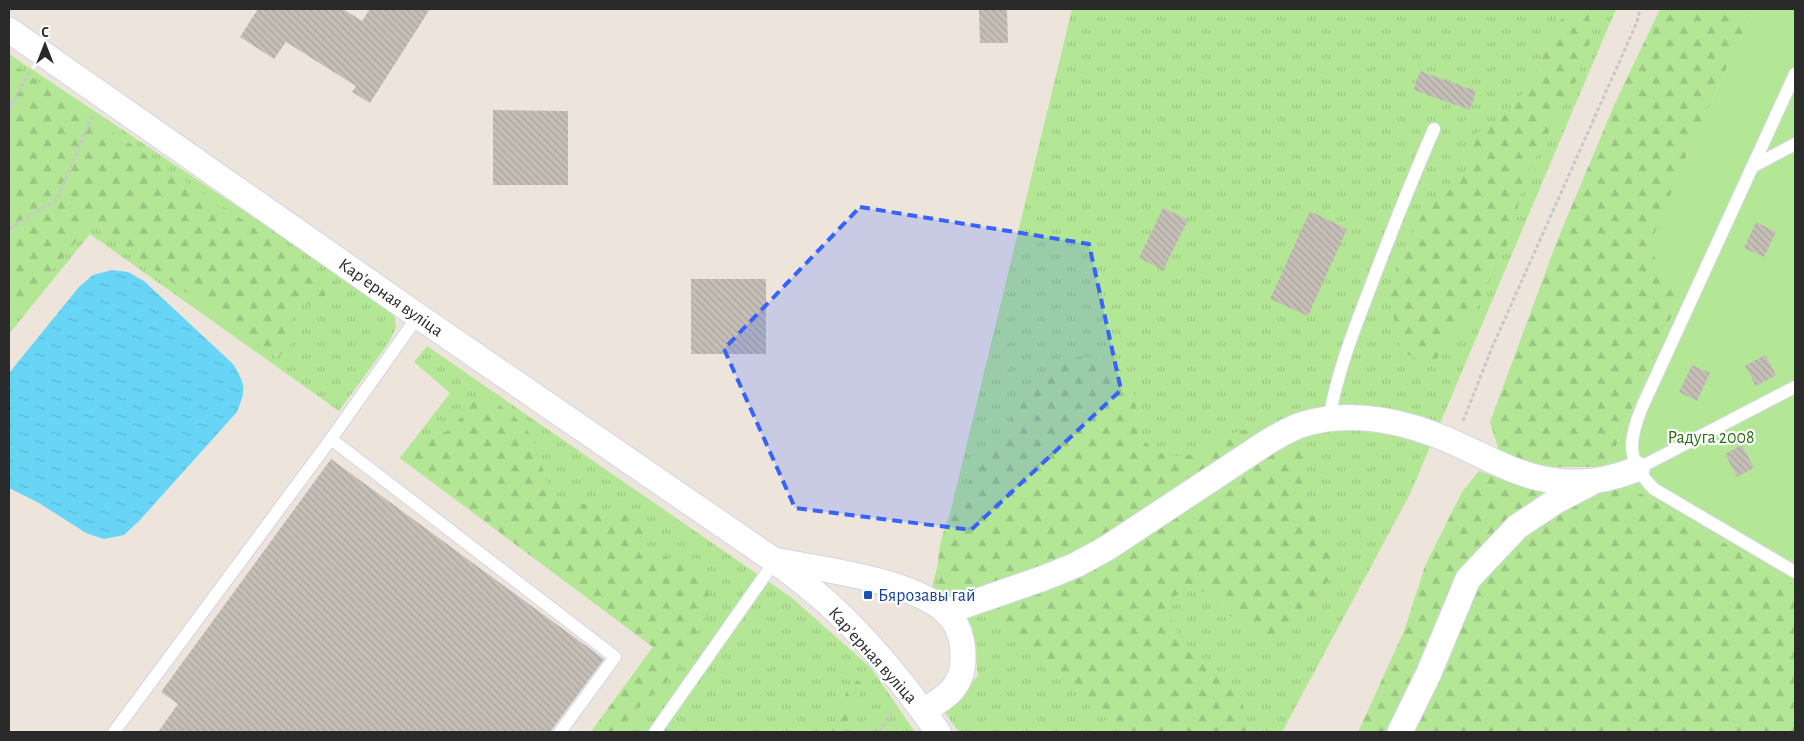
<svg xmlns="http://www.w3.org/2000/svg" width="1804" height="741" viewBox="0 0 1804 741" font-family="'Alegreya Sans',sans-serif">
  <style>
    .grass { fill: url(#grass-tufts) }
    .forest { fill: url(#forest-firs) }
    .garden { fill: #b4e795 }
    .water { fill: url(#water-ripples) }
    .building { fill: url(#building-back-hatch) }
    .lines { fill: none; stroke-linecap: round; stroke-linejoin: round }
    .lane-casing { stroke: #d1d5e4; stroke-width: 14 }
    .street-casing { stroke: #d1d5e4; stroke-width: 27 }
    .path { stroke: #c8c8c8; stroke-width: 3; stroke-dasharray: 4 2.5; stroke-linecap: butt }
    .lane { stroke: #fff; stroke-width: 12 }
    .street { stroke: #fff; stroke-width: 25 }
    .marked { fill: #3763ff; fill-opacity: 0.2; stroke: #3763ff; stroke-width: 4; stroke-dasharray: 10 6; stroke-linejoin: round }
    .transit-dot { fill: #1a4fb4; stroke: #fff; stroke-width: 2 }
    .labels { text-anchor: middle; stroke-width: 4.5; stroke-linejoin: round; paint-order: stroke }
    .street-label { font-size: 18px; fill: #2a2a2a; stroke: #fff }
    .park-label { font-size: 18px; fill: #2a6c16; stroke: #fff }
    .transit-label { font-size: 18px; fill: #164399; stroke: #fff; text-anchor: start }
  </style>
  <defs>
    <pattern id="grass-tufts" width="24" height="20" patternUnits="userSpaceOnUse" patternTransform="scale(1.25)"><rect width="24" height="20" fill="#b4e795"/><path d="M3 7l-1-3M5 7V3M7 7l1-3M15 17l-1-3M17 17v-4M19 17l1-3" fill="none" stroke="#9bc681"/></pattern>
    <pattern id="forest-firs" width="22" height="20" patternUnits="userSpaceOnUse" patternTransform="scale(1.25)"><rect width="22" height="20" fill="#b4e795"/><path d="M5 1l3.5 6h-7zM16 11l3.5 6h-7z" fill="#9bc681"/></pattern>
    <pattern id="water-ripples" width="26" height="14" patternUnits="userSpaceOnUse" patternTransform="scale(1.25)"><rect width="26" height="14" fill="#68d5f6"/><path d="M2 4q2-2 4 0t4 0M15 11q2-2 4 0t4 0" fill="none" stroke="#5ab7d3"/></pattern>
    <pattern id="building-back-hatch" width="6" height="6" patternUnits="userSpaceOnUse" patternTransform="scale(1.25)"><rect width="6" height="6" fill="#c5bfb7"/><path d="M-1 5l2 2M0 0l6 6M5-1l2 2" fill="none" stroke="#a9a49e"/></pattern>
  </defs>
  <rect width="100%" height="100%" fill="#ede5dc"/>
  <g class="grass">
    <polygon points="1072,9 1616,9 1410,494 1282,732 959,732 943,710 978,676 972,626 931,592"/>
    <polygon points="9,54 389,308 395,318 396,328 387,345 339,411 90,234 9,334"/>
    <polygon points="427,346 792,598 871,668 915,732 591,732 653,647 400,458 450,393 414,362"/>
  </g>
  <g class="forest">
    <polygon points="1569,9 1587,9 1593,34 1576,81 1525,178 1511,236 1471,319 1454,330 1433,365 1401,352 1389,295 1400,255 1431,200 1460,183 1471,159 1469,137 1498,123 1531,83 1548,38"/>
    <polygon points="1660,9 1754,9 1685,159 1682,292 1607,467 1545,467 1499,451 1490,422 1557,241 1616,101"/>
    <polygon points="9,62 339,285 312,305 291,301 293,342 277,358 91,224 9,320"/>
    <path d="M 1080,357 C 1087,357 1096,356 1103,358 C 1119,364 1131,380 1135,397 C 1137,403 1135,409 1136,416 C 1137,427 1143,441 1152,448 C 1170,461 1191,457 1209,447 C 1216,444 1222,439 1229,435 C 1244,428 1261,427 1277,431 C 1287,433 1295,438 1300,448 C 1308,464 1301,474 1303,489 C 1306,511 1322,527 1329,547 C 1337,574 1320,607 1300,625 C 1296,628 1291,629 1286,631 C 1264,641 1243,628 1226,612 C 1219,605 1213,597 1204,592 C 1194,587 1184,592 1175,596 C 1174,602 1170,609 1171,615 C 1175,646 1215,663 1234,685 C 1244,698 1245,716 1247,732 L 1122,732 L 1022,647 L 987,612 L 952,605 L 939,595 C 934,560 941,528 958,498 L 1043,373 L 1058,362 Z"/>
    <polygon points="474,399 492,400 514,416 532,436 547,482 560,498 642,519 645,547 682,565 709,582 708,614 675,674 635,709 621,732 591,732 653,647 400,458 413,442 436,437 447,431 467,412"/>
    <polygon points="1479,471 1540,492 1627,485 1795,585 1795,732 1358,732 1404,631 1425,566 1462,492"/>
    <polygon points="857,680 861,683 860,693 843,732 831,732 849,685"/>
  </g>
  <polygon class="garden" points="1754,9 1795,9 1795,585 1627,485 1607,467 1682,292 1648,249 1685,159"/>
  <path class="water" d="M 112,270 L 128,272 L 144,281 L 233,364 C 246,385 246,389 237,412 L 140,520 L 124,535 L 104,539 L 86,533 L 39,503 L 9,488 L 9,373 L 79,287 L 93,275 Z"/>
  <g class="building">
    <polygon points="258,9 343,9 362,21 370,9 430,9 370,103 352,92 356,86 286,42 274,59 240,37"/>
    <polygon points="979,9 1007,9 1008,43 980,43"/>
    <polygon points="1420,71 1476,91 1470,110 1414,90"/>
    <polygon points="493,110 568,111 568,185 493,185"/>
    <polygon points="1163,208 1188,220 1163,270 1139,258"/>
    <polygon points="1310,211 1347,229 1308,316 1270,299"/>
    <polygon points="1756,222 1776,232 1764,257 1744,248"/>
    <rect x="691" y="279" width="75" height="75"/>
    <polygon points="1765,355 1776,375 1756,386 1745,366"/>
    <polygon points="1692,365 1710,373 1697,401 1679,392"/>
    <polygon points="1742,445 1754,468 1737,477 1725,454"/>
    <polygon points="331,459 604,659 550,732 158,732 178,704 161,692"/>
  </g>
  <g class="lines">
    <g class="lane-casing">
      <g id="lane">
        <path d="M 1795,74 L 1642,407 C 1628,441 1626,461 1654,489 L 1795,572"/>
        <polyline points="1752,167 1795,144"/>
        <path d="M 1329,419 C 1337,373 1353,332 1370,288 C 1390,235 1411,182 1434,129"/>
        <polyline points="331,439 615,657 560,732"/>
        <polyline points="1637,469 1795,387"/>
        <polyline points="114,732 331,439 418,316"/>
        <polyline points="655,732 775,561"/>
      </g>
    </g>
    <g class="street-casing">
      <g id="street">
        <path d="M 9,30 L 418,316 L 775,561 C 795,576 816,592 834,609 C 874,646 907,688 938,732"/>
        <path d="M 779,561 C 825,570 911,580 946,612 C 958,623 963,640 963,656 C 964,686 947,697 923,711"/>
        <path d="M 946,612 L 1044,578 L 1076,565 L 1107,548 L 1266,443 C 1278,436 1290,428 1304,424 C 1354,409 1409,422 1455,443 C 1484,456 1512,473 1544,479 C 1575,486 1607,481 1637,469"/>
        <polyline points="1400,732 1428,675 1468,579 1517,527 1556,501 1591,483"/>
      </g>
    </g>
    <g class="path">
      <polyline points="9,110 29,72"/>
      <polyline points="9,229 57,199 92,116"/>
      <polyline points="1463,421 1491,350 1637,22 1640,9"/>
      <polyline points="879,732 893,709"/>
    </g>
    <use href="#lane" class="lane"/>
    <use href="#street" class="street"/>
  </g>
  <path class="marked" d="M 860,207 L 1089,244 L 1121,390 L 971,530 L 795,508 L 724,349 Z"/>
  <rect class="transit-dot" x="863" y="590" width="10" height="10" rx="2.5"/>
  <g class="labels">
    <g class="street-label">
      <text transform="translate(391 297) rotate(35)" y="6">Карʼерная вуліца</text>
      <text transform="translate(873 655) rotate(48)" y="6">Карʼерная вуліца</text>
    </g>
    <g class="park-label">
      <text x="1711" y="443">Радуга 2008</text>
    </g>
    <g class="transit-label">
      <text x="878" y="601">Бярозавы гай</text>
    </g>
  </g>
  <rect width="1804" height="741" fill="none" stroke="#2a2a2a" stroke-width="20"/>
  <g transform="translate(45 45)" stroke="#ffffff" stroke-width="4" paint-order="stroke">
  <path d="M0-4L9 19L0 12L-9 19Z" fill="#2a2a2a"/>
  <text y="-8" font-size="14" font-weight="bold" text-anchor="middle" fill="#2a2a2a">С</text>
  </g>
</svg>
